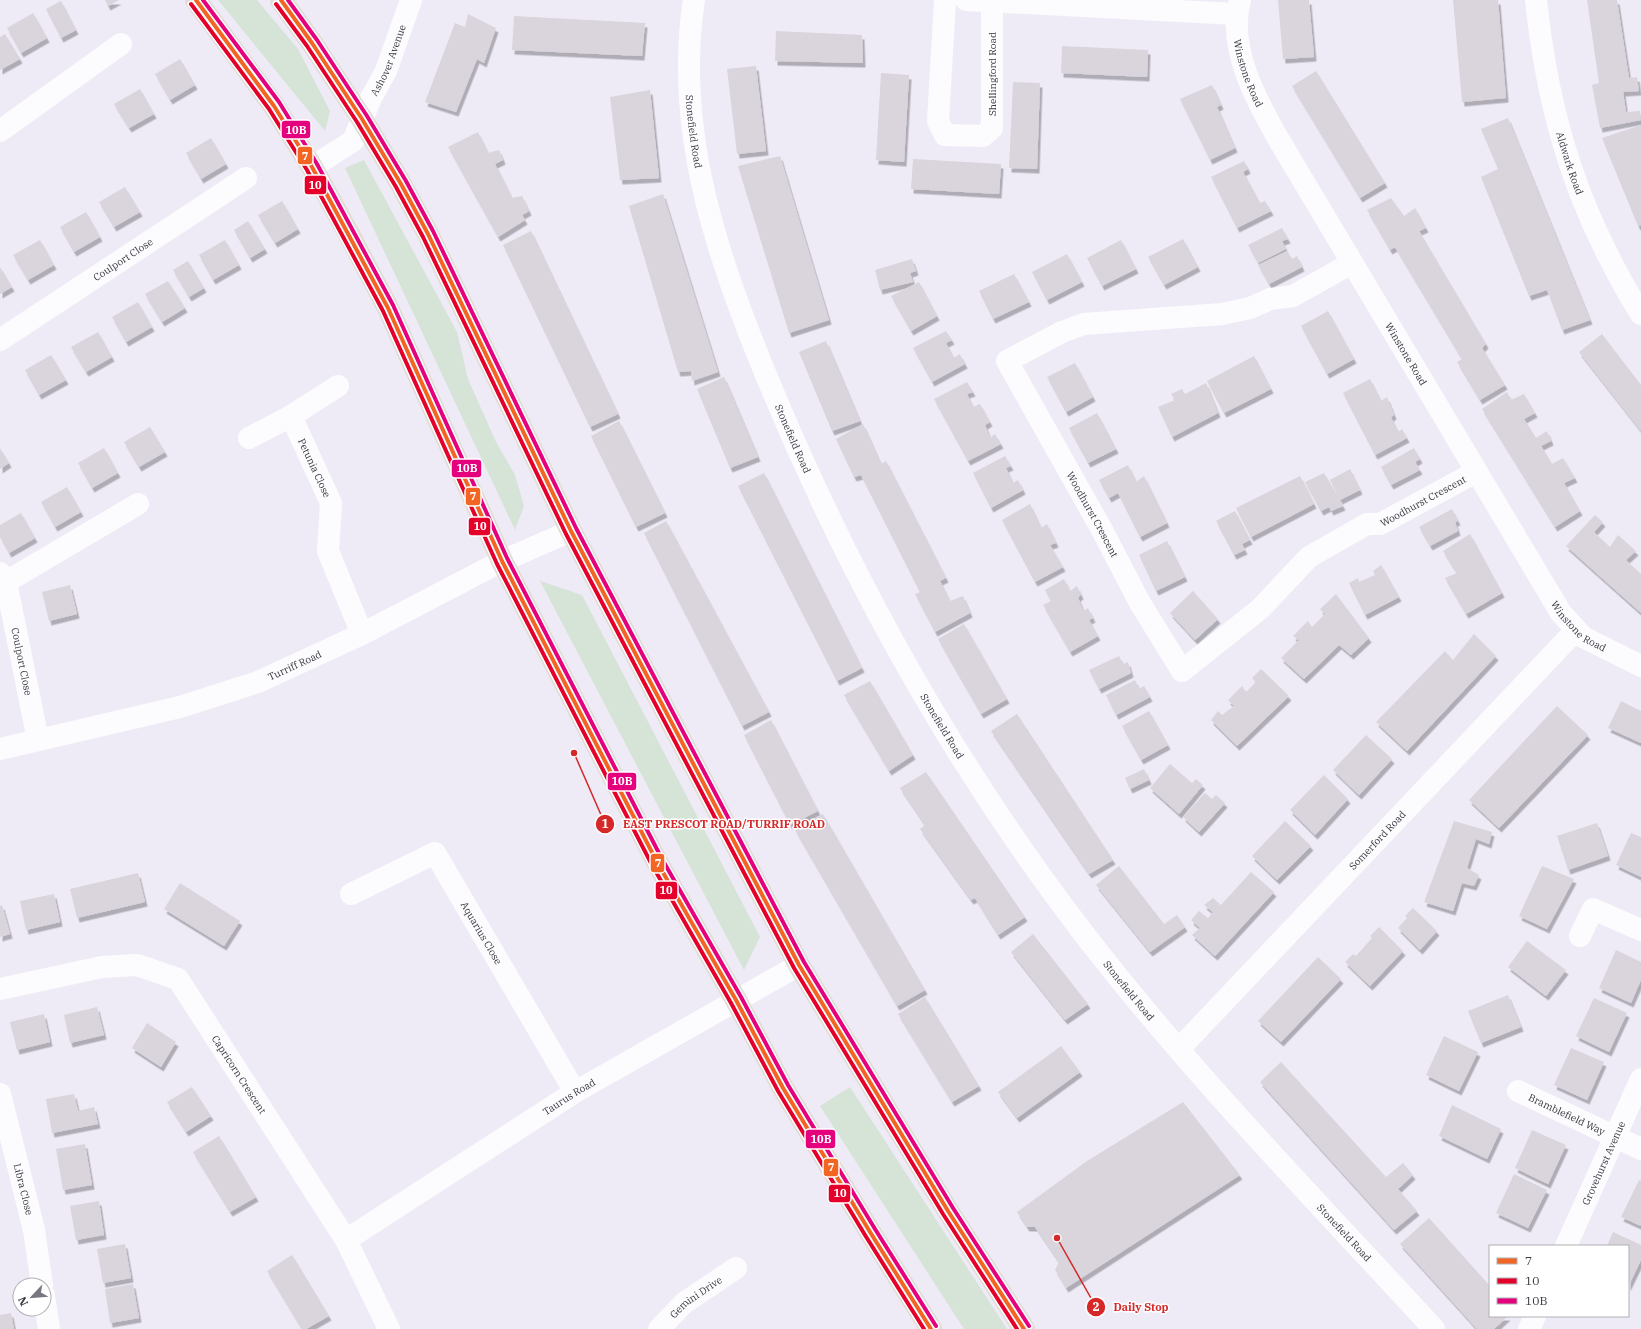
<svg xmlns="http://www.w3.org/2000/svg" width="1641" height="1329" viewBox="0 0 1641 1329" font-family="'IBM Plex Serif',serif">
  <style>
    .green { fill: #d5e4d7 }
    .building { fill: #dad4dc; filter: url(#shadow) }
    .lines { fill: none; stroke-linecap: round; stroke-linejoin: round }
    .minor { stroke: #fcfcfe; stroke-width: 22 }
    .tertiary { stroke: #fcfcfe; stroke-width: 22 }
    .trunk { stroke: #e0dcd6; stroke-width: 22 }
    .bus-1-casing { stroke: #fff; stroke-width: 7 }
    .bus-2-casing { stroke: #fff; stroke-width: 7 }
    .bus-3-casing { stroke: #fff; stroke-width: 7 }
    .bus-1 { stroke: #f26522; stroke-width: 4 }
    .bus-2 { stroke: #e4002b; stroke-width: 4 }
    .bus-3 { stroke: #e5007d; stroke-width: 4 }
    .labels { text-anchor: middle; stroke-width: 3; stroke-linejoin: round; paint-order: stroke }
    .street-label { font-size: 10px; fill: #3a3740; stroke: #fff }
    .leader { fill: none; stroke: #d62828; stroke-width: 1.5 }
    .callout-dot { fill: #d62828; stroke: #fff; stroke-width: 1.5 }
    .mark-label { font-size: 12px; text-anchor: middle; font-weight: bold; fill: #fff }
    .callout-label { font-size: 11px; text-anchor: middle; font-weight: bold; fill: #d62828; stroke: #fff; stroke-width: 3; stroke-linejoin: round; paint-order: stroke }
    .line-badge { stroke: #fff; stroke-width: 1.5 }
    .badge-label { font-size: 11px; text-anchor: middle; font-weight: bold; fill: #fff }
  </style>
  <defs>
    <filter id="shadow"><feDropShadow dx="2.5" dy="4.5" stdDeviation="0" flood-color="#0004"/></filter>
  </defs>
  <rect width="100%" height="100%" fill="#eeebf7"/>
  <g class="green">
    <polygon points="218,0 257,0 298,49 330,111 325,131"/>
    <polygon points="364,160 457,332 468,379 496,442 515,475 524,506 515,530 345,168"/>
    <polygon points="540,581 582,595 760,937 744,970"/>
    <polygon points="850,1087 1007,1329 964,1329 820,1106"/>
  </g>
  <g class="building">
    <polygon points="105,0 119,0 108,6"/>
    <polygon points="1278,0 1309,0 1314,57 1283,59"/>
    <polygon points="1453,0 1498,0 1506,98 1462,102"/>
    <polygon points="1587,0 1617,0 1629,78 1637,77 1639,91 1623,92 1626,112 1640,111 1641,120 1600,128 1592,85 1599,83"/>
    <polygon points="61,1 76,30 61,38 46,9"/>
    <polygon points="33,13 47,38 21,53 7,28"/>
    <polygon points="468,14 496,28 484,63 477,59 456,112 425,102 455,23 465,27"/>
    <polygon points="514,16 645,23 642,56 512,50"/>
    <polygon points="776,31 862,35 863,63 775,61"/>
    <polygon points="5,34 20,59 0,70 0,37"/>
    <polygon points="1062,46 1148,50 1147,77 1061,73"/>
    <polygon points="180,59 195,85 170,100 155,74"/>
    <polygon points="756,66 766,151 737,154 727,69"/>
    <polygon points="1316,71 1385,183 1360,198 1292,86"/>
    <polygon points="881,73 909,75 904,162 876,160"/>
    <polygon points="1013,82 1040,83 1037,169 1009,168"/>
    <polygon points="1212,85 1221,105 1217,107 1235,148 1210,160 1180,99"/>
    <polygon points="140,89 154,114 129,128 114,104"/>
    <polygon points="650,90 659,178 620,180 610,97"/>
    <polygon points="1508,118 1590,320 1562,330 1547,290 1529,296 1481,177 1498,169 1481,129"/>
    <polygon points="1641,125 1641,225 1638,226 1602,138"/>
    <polygon points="478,132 488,153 499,150 503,160 495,164 512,198 522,196 529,211 522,215 525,220 498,237 448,147"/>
    <polygon points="211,138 226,164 201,179 186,153"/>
    <polygon points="780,156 829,320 789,333 738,166"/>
    <polygon points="913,159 1001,164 999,194 911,189"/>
    <polygon points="1244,161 1248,169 1243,172 1260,203 1265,201 1271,211 1237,228 1211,177"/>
    <polygon points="125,187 140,212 114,227 99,202"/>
    <polygon points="663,194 718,372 692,381 691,371 678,372 629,206"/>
    <polygon points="1391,198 1404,216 1415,208 1426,228 1419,231 1486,344 1482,348 1505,385 1480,400 1457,362 1462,359 1395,247 1390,250 1367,210"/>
    <polygon points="282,201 298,229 275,243 258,215"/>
    <polygon points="86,212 100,237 74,252 60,227"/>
    <polygon points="248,221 265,249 250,258 234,230"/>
    <polygon points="1282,228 1288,239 1282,241 1286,249 1258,263 1248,245"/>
    <polygon points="531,231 618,414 590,427 503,245"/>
    <polygon points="1183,239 1198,267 1164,285 1148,257"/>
    <polygon points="40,240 54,265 28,280 13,255"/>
    <polygon points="225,240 239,265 213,280 199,255"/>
    <polygon points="1121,240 1136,269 1102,286 1087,258"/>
    <polygon points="1287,251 1292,259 1297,256 1302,267 1269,284 1258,265"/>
    <polygon points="1067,254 1082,282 1047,300 1032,272"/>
    <polygon points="912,259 916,271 910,273 913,282 880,290 875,270"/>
    <polygon points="188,261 204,288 189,297 173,270"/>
    <polygon points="0,267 12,287 0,294"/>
    <polygon points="1014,274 1029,302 993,319 979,291"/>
    <polygon points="168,281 185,308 162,322 145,294"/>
    <polygon points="919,282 937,316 911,331 891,296"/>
    <polygon points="138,302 152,327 126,342 112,317"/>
    <polygon points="1328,311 1354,359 1327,374 1301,326"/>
    <polygon points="946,331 952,340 946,343 954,358 960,354 965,364 932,382 913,348"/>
    <polygon points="98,332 112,357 86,372 71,347"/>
    <polygon points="1602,334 1641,385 1641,431 1579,352"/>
    <polygon points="826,341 860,421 832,431 799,352"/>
    <polygon points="51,355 66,380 39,395 25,370"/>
    <polygon points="1254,356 1271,389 1224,413 1207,381"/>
    <polygon points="1075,363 1093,397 1066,412 1047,377"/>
    <polygon points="724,377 758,457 730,468 697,389"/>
    <polygon points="1370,379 1381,401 1387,397 1394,415 1391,417 1398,432 1402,429 1407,438 1375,455 1343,393"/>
    <polygon points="967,382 973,392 967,394 973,407 980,404 990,422 985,425 990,438 995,434 1001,444 968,461 934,399"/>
    <polygon points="1206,383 1218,413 1172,437 1158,407 1175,400 1171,394 1182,389 1185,394"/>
    <polygon points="1507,392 1511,400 1524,394 1535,413 1524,419 1536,438 1547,431 1551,441 1541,446 1552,464 1563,458 1575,478 1564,483 1580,511 1555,527 1482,409"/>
    <polygon points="1097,413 1116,449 1088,463 1069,428"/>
    <polygon points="619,421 665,513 636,527 591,436"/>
    <polygon points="863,424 881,464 886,461 946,578 940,581 950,601 963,596 970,613 935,632 915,594 920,592 861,475 854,477 836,439"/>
    <polygon points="150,427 165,452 139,467 124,442"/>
    <polygon points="0,448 9,463 0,469"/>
    <polygon points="104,448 118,473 92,488 78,463"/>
    <polygon points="1414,448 1420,459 1415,462 1420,470 1391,485 1381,467"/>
    <polygon points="1005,456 1011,466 1006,468 1013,483 1018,480 1023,490 991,508 973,473"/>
    <polygon points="1128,465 1136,482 1144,476 1167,523 1140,537 1118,493 1109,498 1099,480"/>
    <polygon points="1350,469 1360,490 1340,500 1330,480"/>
    <polygon points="764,473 862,668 837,681 738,486"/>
    <polygon points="1324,473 1343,506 1331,511 1329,507 1321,511 1305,482"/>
    <polygon points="1300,476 1314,504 1251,537 1236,508"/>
    <polygon points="67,487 81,512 55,527 41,502"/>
    <polygon points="1030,504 1041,528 1047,524 1056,543 1050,545 1063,567 1035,582 1002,520"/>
    <polygon points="1452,509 1458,521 1455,522 1458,531 1430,546 1419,527"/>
    <polygon points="1235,511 1250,540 1242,544 1245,550 1234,555 1216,521"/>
    <polygon points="21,513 35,538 9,553 0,537 0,525"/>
    <polygon points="1595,515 1603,522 1594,532 1610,547 1618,535 1636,551 1626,560 1641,574 1641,613 1566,546"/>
    <polygon points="666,521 769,712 742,726 644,533"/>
    <polygon points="1470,534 1502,593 1466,614 1445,578 1457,573 1443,551"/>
    <polygon points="1167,541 1185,577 1156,591 1139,555"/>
    <polygon points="1381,565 1399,597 1365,615 1349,583 1358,578 1359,582 1375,575 1373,571"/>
    <polygon points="1064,579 1070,591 1077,586 1081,595 1078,597 1083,611 1088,608 1093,618 1089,620 1098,636 1070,652 1043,605 1051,601 1045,590"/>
    <polygon points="70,585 77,614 49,621 42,592"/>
    <polygon points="1193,591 1218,619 1195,640 1170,613"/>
    <polygon points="1336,594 1369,638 1351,655 1339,645 1304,679 1281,658 1299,640 1293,636 1308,621 1312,627 1325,614 1320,609"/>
    <polygon points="964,624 1007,699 981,714 938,639"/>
    <polygon points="1474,634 1496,656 1407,751 1376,722 1445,651 1453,660"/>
    <polygon points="1119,656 1123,664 1128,662 1131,673 1099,689 1089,670"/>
    <polygon points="1261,669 1289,696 1237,746 1211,720 1218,711 1222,715 1234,706 1228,700 1242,686 1246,692 1256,682 1252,678"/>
    <polygon points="1135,680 1139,689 1144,686 1150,697 1116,715 1106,695"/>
    <polygon points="870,681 913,755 889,771 844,695"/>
    <polygon points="1621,701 1641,711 1641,743 1608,728"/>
    <polygon points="1557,706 1588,735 1499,828 1469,800"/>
    <polygon points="1149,711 1168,745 1141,760 1122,726"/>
    <polygon points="1017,714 1113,860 1089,874 991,731"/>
    <polygon points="771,720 818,811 790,825 744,735"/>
    <polygon points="1366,735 1392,759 1359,795 1333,770"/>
    <polygon points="1170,764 1192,783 1196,779 1203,785 1179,814 1150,788"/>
    <polygon points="1144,769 1149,780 1130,789 1125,778"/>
    <polygon points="926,772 1025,917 998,935 975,898 971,900 920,829 925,825 900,788"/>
    <polygon points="1324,775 1348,799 1315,835 1290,810"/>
    <polygon points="1205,793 1212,799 1216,795 1225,803 1199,832 1183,817"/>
    <polygon points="823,814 925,990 897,1006 795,830"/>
    <polygon points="1285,821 1311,846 1277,880 1252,856"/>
    <polygon points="1454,821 1492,832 1489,844 1476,839 1467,868 1479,875 1474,886 1462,883 1453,911 1424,902"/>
    <polygon points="1597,823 1608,856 1568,870 1557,836"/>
    <polygon points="1631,833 1641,837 1641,877 1616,865"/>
    <polygon points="1119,866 1164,924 1177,915 1185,927 1150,952 1096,885"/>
    <polygon points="1542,866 1574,879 1547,929 1519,916"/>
    <polygon points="1251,872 1274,892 1215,956 1192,935 1200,928 1191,920 1199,911 1208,918 1213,912 1204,905 1213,898 1221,905"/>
    <polygon points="138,873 145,902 77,918 70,889"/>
    <polygon points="180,883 240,921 224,946 164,909"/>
    <polygon points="54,894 60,922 26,930 20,901"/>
    <polygon points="2,905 10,934 0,937 0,906"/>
    <polygon points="1413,908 1437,931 1420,950 1398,928 1407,918 1405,916"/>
    <polygon points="1379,927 1403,951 1370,986 1345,962 1353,954 1356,956 1372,938 1370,936"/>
    <polygon points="1033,934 1088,1004 1065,1020 1011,952"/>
    <polygon points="1527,941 1566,970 1546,996 1508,967"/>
    <polygon points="1616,950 1641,962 1641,980 1631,1003 1599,988"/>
    <polygon points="1318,957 1341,979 1281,1042 1258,1021"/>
    <polygon points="1508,995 1521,1027 1481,1043 1468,1011"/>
    <polygon points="925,997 979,1086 952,1102 898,1014"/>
    <polygon points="1594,998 1627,1013 1609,1052 1576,1036"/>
    <polygon points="97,1007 104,1035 70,1043 64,1015"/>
    <polygon points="44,1014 50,1042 17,1050 10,1022"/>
    <polygon points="147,1023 176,1042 161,1067 132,1048"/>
    <polygon points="1444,1036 1478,1052 1459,1091 1426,1075"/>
    <polygon points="1061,1046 1080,1072 1017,1118 998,1092"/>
    <polygon points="1571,1048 1604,1062 1587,1100 1554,1085"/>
    <polygon points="1281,1062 1386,1177 1403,1163 1413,1175 1398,1189 1417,1211 1394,1230 1260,1082"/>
    <polygon points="192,1087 211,1116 186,1132 167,1102"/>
    <polygon points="74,1094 78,1111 94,1107 98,1124 52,1133 46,1099"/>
    <polygon points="1183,1102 1240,1175 1066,1288 1055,1270 1059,1262 1035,1227 1027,1227 1017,1212 1087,1161"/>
    <polygon points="1452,1105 1501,1129 1487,1159 1439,1136"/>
    <polygon points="1532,1130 1566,1145 1548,1184 1515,1168"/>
    <polygon points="219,1136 256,1197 230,1212 193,1152"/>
    <polygon points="85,1144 92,1185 63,1190 56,1149"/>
    <polygon points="1514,1174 1547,1190 1528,1228 1496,1213"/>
    <polygon points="1639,1180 1641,1181 1641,1226 1621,1217"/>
    <polygon points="99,1201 104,1235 76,1240 70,1206"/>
    <polygon points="1429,1218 1490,1286 1490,1316 1508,1316 1494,1329 1477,1329 1400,1244"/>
    <polygon points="1613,1232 1641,1245 1641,1260 1628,1287 1628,1246 1607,1246"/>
    <polygon points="125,1244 131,1278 103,1283 97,1249"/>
    <polygon points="292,1255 329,1316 306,1329 302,1329 267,1271"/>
    <polygon points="133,1284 139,1318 110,1323 105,1289"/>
    <polygon points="11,1313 14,1329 0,1329 0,1315"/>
  </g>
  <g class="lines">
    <g class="minor">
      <path id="s1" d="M 694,0 C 673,133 720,266 771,387 C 851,579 954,764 1081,930 C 1189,1071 1314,1198 1434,1329"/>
      <polyline points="945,0 938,121 945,135 983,136 992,128 992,1"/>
      <polyline points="966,0 1236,14"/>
      <path id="s2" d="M 1240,0 C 1227,47 1256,100 1279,140 L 1561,613 L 1583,637 L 1641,666"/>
      <path id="s3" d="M 1536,0 C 1546,94 1567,177 1611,261 C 1620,279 1630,297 1641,314"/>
      <polyline points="0,131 121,44"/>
      <path id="s4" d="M 1352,263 L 1293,296 L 1270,299 L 1250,308 L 1222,314 L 1084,324 L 1062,332 L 1007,361 L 1102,530 L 1140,603 L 1182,671 L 1260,609 L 1309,557 L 1367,524 L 1380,524 L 1476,472"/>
      <path id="s5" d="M 0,340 L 246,178"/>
      <path id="s6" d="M 291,416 L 331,503 L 328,551 L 362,634"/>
      <polyline points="249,438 291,416 338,386"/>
      <path id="s7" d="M 0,573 L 6,582 L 38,740"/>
      <polyline points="6,582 138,504"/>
      <path id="s8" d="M 0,749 L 180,707 L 258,682 L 362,634 L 502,561 L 571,531"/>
      <path id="s9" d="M 351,894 L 435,853 L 575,1092"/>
      <polyline points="1580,936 1593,909 1641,930"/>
      <path id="s10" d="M 0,989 L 102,967 L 137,965 L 178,979 L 346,1240 L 389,1329"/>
      <path id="s11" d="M 1179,1049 L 1576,630"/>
      <path id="s12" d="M 1518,1091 L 1641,1149"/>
      <path id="s13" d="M 0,1094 L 34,1230 L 42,1285"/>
      <path id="s14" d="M 346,1240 L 575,1092 L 799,965"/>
      <path id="s15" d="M 1566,1246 L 1641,1079"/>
      <polyline points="44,1295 49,1329"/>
      <path id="s16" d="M 659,1329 L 684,1303 L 736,1268"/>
      <polyline points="1529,1329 1535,1316"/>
    </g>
    <path class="tertiary" id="s17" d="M 312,167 L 353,141 L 371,98 L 386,71 L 411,0"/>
    <g class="trunk">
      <polyline points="196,0 274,106 312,167 350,236 388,308 502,561 657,862 736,1000 783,1088 870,1232 931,1329"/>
      <polyline points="281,0 312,43 362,119 401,184 428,234 571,531 799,965 948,1211 1024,1329"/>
    </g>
    <g class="bus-1-casing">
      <g id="bus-1">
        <polyline points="196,0 274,106 312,167 388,308 502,561 657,862 736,1000 783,1088 870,1232 931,1329"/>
        <polyline points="281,0 312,43 362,119 401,184 428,234 571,531 799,965 948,1211 1024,1329"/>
      </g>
    </g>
    <g class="bus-2-casing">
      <g id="bus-2">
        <polyline points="191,4 269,109 307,170 383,311 497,564 652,865 731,1003 778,1091 865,1235 924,1329"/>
        <polyline points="276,4 307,46 357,122 396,187 423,237 566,534 794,968 943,1214 1017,1329"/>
      </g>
    </g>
    <g class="bus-3-casing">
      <g id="bus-3">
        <polyline points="203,0 279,102 317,164 393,305 507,558 662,859 741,997 788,1085 875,1229 936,1326"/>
        <polyline points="288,0 317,40 367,116 406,181 433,231 576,528 804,962 953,1208 1029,1326"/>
      </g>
    </g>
    <use href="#bus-1" class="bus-1"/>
    <use href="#bus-2" class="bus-2"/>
    <use href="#bus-3" class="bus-3"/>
  </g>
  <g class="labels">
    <g class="street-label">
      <text dy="4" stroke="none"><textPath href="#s17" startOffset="137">Ashover Avenue</textPath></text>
      <text dy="4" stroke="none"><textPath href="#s2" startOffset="75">Winstone Road</textPath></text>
      <text transform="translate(992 74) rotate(-90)" y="4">Shellingford Road</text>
      <text dy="4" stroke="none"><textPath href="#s1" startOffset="132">Stonefield Road</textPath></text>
      <text dy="4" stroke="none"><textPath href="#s3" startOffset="167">Aldwark Road</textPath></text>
      <text dy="4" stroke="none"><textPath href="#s5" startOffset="147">Coulport Close</textPath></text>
      <text dy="4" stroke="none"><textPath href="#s2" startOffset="398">Winstone Road</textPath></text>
      <text dy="4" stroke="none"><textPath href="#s1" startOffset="456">Stonefield Road</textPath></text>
      <text dy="4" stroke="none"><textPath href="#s6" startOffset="57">Petunia Close</textPath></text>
      <text dy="4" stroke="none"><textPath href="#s4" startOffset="1021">Woodhurst Crescent</textPath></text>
      <text dy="4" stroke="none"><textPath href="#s4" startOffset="541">Woodhurst Crescent</textPath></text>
      <text dy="4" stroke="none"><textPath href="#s2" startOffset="722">Winstone Road</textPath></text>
      <text dy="4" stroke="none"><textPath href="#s7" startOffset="92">Coulport Close</textPath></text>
      <text dy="4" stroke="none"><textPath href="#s8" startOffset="307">Turriff Road</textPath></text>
      <text dy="4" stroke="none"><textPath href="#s1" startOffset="780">Stonefield Road</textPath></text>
      <text dy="4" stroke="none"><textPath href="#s11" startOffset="288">Somerford Road</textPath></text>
      <text dy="4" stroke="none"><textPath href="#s9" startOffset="186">Aquarius Close</textPath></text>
      <text dy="4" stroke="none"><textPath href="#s1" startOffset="1104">Stonefield Road</textPath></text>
      <text dy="4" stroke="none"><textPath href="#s10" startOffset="296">Capricorn Crescent</textPath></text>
      <text dy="4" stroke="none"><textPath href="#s14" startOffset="265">Taurus Road</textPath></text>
      <text dy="4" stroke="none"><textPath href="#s12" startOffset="54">Bramblefield Way</textPath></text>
      <text dy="4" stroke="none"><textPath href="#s15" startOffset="91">Grovehurst Avenue</textPath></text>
      <text dy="4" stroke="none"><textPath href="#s13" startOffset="98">Libra Close</textPath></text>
      <text dy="4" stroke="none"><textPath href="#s1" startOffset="1428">Stonefield Road</textPath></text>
      <text dy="4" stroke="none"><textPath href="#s16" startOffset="49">Gemini Drive</textPath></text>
    </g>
  </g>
  <path class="leader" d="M574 753L605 824M1057 1238L1096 1307"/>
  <g class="callout-dot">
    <circle cx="574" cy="753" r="4"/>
    <circle cx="1057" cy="1238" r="4"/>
    <circle cx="605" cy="824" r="10"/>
    <circle cx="1096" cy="1307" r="10"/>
  </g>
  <g class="mark-label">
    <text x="605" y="828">1</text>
    <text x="1096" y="1311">2</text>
  </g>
  <g class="callout-label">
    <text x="724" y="828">EAST PRESCOT ROAD/TURRIF ROAD</text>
    <text x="1141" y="1311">Daily Stop</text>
  </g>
  <g class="line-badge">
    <rect x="281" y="120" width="30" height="19" rx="4" fill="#e5007d"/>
    <rect x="297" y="146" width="16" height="19" rx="4" fill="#f26522"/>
    <rect x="304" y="175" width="23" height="20" rx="4" fill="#e4002b"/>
    <rect x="451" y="459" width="31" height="19" rx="4" fill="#e5007d"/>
    <rect x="465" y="487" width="16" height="19" rx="4" fill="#f26522"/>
    <rect x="468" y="517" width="23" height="19" rx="4" fill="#e4002b"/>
    <rect x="607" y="772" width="30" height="19" rx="4" fill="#e5007d"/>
    <rect x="650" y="853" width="15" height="20" rx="4" fill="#f26522"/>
    <rect x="655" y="881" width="23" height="19" rx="4" fill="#e4002b"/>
    <rect x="805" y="1129" width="31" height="20" rx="4" fill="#e5007d"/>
    <rect x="823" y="1158" width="16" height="19" rx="4" fill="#f26522"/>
    <rect x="828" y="1184" width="23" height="19" rx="4" fill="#e4002b"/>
  </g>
  <g class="badge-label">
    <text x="296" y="134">10B</text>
    <text x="305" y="160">7</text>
    <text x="315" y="189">10</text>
    <text x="467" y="472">10B</text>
    <text x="473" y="500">7</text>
    <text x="480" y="530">10</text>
    <text x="622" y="785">10B</text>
    <text x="658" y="867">7</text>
    <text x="666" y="894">10</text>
    <text x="821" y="1143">10B</text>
    <text x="831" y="1171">7</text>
    <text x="840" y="1197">10</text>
  </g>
  <rect x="1489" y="1245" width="140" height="72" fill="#ffffff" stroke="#b0afb3"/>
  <rect x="1497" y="1258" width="20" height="6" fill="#f26522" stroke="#b0afb3"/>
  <text x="1525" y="1265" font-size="12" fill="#3a3740">7</text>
  <rect x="1497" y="1278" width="20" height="6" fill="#e4002b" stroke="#b0afb3"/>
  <text x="1525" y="1285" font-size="12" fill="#3a3740">10</text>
  <rect x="1497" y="1298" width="20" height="6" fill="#e5007d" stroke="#b0afb3"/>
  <text x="1525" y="1305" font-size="12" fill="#3a3740">10B</text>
  <g transform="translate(32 1297) rotate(244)"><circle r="19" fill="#ffffff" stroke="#b0afb3"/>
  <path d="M0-3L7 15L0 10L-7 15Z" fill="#797680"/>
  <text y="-6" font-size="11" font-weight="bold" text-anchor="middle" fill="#3a3740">N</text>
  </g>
</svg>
